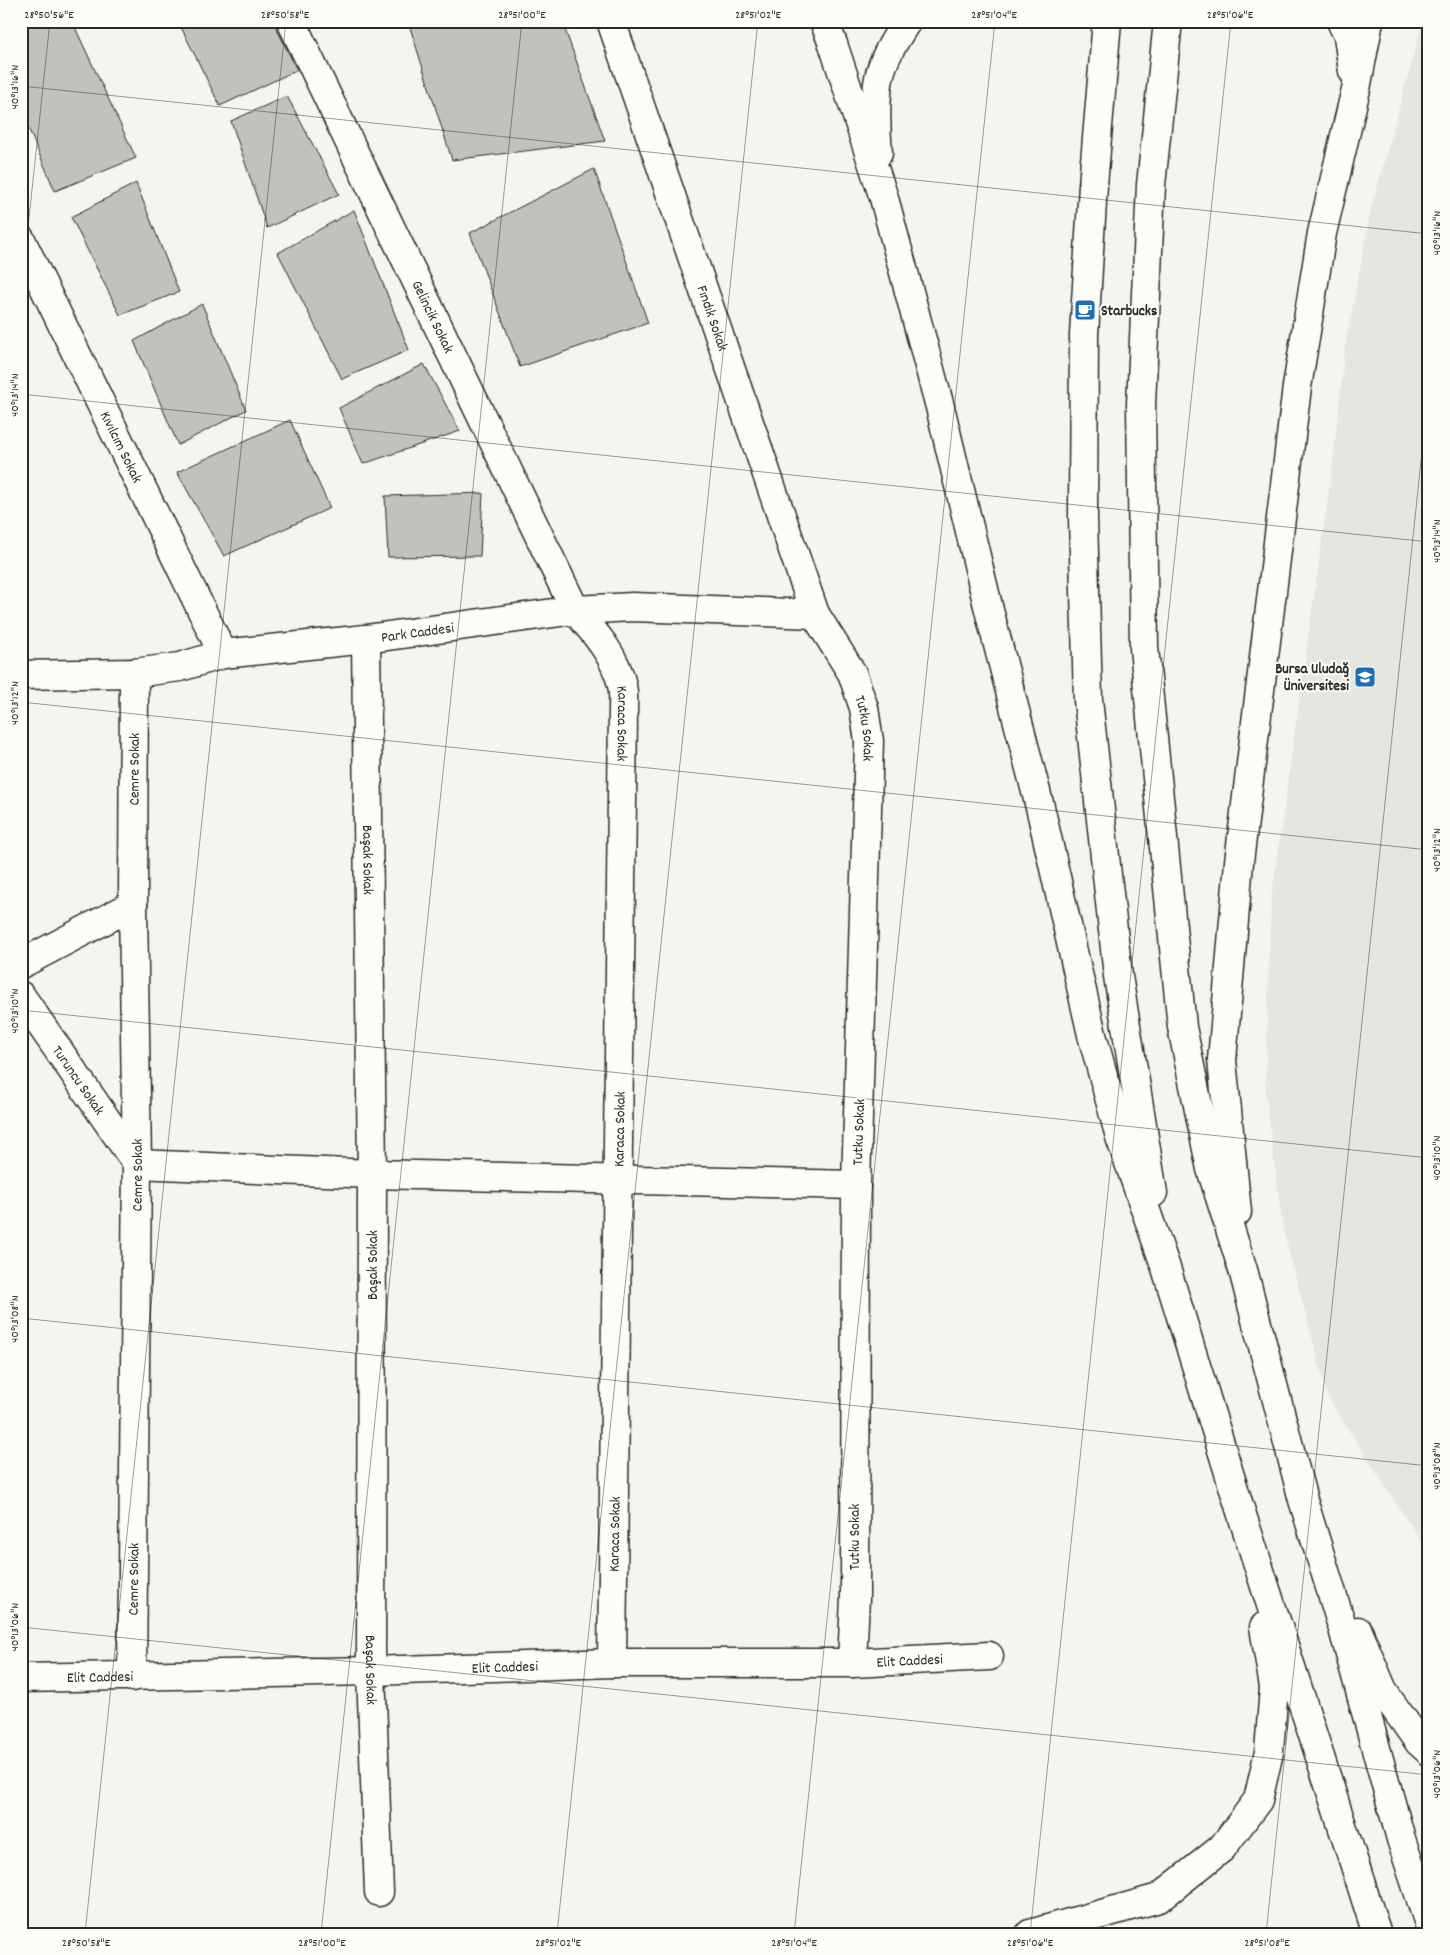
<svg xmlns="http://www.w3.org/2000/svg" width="1450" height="1955" viewBox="0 0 1450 1955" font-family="Dekko,sans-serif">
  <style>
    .built { fill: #e6e5e0 }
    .building { fill: #c2c1be; stroke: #2b2b2b }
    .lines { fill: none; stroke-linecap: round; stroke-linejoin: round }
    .street-casing { stroke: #2b2b2b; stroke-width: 31 }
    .highway-casing { stroke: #2b2b2b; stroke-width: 31 }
    .street { stroke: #fdfcf7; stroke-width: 28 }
    .highway { stroke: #fdfcf7; stroke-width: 28 }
    .ticks { fill: none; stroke: #2b2b2b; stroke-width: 1; stroke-opacity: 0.45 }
    .labels { text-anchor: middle; stroke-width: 4; stroke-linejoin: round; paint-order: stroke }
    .poi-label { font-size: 15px; font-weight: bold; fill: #2b2b2b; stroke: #fdfcf7; text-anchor: start }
    .street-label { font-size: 15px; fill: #2b2b2b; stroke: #fdfcf7 }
    .neatline { fill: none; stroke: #2b2b2b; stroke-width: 2 }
    .ticks-label { font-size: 12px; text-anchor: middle; fill: #2b2b2b }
  </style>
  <rect width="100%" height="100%" fill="#f5f4ef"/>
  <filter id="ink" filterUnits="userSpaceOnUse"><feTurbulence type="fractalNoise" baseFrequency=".02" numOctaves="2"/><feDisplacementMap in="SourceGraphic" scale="10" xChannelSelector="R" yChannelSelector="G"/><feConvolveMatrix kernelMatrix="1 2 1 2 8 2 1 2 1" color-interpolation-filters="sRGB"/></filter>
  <g filter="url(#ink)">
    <polygon class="built" points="1423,21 1429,21 1429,1554 1328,1398 1283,1229 1265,1089 1271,900 1334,455 1345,347 1371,210"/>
    <g class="building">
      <polygon points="21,21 72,21 136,158 55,191 21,111"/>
      <polygon points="178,21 273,21 297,70 220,106"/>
      <polygon points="408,21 562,21 605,141 452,160"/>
      <polygon points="287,96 339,194 267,228 231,121"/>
      <polygon points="594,169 648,323 520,367 470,233"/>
      <polygon points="136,183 179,292 120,315 71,217"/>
      <polygon points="354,210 409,350 342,379 278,253"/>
      <polygon points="202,304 246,410 178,445 134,341"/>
      <polygon points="424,364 460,431 363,464 339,408"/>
      <polygon points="290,420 330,508 224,556 177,472"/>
      <polygon points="483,493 480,556 388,557 385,496"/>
    </g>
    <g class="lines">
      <g class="street-casing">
        <g id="street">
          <path id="s1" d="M 291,21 L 575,610 C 595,633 615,655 622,685 C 624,694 623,704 623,712 L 612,1663"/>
          <path id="s2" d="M 611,21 L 815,614 L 852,673 L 864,708 L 869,741 L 856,1185 L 855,1598 L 852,1663"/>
          <path id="s3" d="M 21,240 L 223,654"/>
          <path id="s4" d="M 366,639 L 372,1174 L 371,1671 L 379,1892"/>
          <path id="s5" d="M 21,675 L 134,673 L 180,667 L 223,654 L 366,639 L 575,610 L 633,607 L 815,614"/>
          <polyline points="21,964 133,905"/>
          <path id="s6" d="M 21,996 L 137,1164 L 372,1174 L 856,1185"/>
          <path id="s7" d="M 132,1677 L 137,1164 L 133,905 L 134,673"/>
          <path id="s8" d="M 21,1678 L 371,1671 L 612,1663 L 852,1663 L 989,1656"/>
        </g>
      </g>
      <g class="highway-casing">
        <g id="highway">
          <polyline points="824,21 833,44 884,198 940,407 989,610 1041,811 1092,1035 1120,1137 1166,1268 1242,1515 1377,1934"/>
          <polyline points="1107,21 1093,185 1084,335 1083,518 1088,700 1118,976 1153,1193"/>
          <polyline points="1168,21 1151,185 1141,404 1144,648 1182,1027 1211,1169 1243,1270 1303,1500 1343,1629 1401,1839 1429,1924"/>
          <polyline points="1341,21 1348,36 1353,71"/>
          <path d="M 878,153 C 876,133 875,97 879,78 C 883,58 896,38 907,21"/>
          <polyline points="1237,1212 1222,1060 1239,862 1297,387 1322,233 1356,89 1369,21"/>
          <polyline points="1358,1631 1384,1693 1419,1742 1429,1751"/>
          <polyline points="1030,1934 1159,1898 1222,1848 1258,1800 1269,1752 1274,1687 1264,1627"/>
        </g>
      </g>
      <use href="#street" class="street"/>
      <use href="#highway" class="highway"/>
    </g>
  </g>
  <path class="ticks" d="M 21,86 L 1429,234M 21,293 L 50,21M 21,394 L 1429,542M 21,702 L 1429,850M 21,1010 L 1429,1158M 21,1318 L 1429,1466M 21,1627 L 1429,1775M 85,1934 L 286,21M 321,1934 L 522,21M 557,1934 L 758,21M 794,1934 L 995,21M 1030,1934 L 1231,21M 1266,1934 L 1429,385"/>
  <defs>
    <g id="cafe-square" transform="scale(1.125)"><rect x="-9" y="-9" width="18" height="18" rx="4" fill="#1f6fb2" stroke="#fdfcf7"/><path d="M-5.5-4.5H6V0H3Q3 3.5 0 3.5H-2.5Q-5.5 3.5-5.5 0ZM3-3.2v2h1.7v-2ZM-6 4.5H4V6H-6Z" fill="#fff"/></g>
    <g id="university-square" transform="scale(1.125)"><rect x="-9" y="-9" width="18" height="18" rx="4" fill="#1f6fb2" stroke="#fdfcf7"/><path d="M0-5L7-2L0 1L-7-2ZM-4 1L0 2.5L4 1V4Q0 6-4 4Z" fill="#fff"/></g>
  </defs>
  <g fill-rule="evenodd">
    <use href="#cafe-square" x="1085" y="310"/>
    <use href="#university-square" x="1365" y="677"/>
  </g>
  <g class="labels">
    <g class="poi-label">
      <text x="1101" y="315">Starbucks</text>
      <text x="1349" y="673" text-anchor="end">Bursa Uludağ<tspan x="1349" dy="17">Üniversitesi</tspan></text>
    </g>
    <g class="street-label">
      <text dy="5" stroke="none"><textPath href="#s1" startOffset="328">Gelincik Sokak</textPath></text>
      <text dy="5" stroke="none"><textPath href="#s2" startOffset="314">Fındık Sokak</textPath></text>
      <text dy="5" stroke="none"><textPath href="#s3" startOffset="230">Kıvılcım Sokak</textPath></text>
      <text dy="5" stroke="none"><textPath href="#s5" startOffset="400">Park Caddesi</textPath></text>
      <text dy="5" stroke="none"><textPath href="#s1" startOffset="782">Karaca Sokak</textPath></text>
      <text dy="5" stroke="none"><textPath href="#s2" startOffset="754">Tutku Sokak</textPath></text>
      <text dy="5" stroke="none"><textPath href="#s7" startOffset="908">Cemre Sokak</textPath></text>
      <text dy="5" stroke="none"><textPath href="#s4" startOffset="221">Başak Sokak</textPath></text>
      <text dy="5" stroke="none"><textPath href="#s6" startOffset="102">Turuncu Sokak</textPath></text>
      <text transform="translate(619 1129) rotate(-89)" y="5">Karaca Sokak</text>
      <text transform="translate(858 1132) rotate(-88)" y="5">Tutku Sokak</text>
      <text dy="5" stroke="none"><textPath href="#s7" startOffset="502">Cemre Sokak</textPath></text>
      <text transform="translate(372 1265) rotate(-90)" y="5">Başak Sokak</text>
      <text transform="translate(614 1534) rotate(-89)" y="5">Karaca Sokak</text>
      <text transform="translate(854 1537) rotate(-90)" y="5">Tutku Sokak</text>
      <text dy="5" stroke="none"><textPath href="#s7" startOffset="98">Cemre Sokak</textPath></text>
      <text dy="5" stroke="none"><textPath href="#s8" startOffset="889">Elit Caddesi</textPath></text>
      <text dy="5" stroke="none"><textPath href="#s8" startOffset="484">Elit Caddesi</textPath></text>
      <text dy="5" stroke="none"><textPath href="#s4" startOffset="1031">Başak Sokak</textPath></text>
      <text dy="5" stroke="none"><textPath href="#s8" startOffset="79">Elit Caddesi</textPath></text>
    </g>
  </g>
  <rect width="1450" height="1955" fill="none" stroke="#fdfcf7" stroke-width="55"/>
  <rect x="28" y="28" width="1394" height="1900" class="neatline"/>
  <g class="ticks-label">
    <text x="49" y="18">28°50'56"E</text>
    <text x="285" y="18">28°50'58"E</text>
    <text x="522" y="18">28°51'00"E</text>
    <text x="758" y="18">28°51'02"E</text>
    <text x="994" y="18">28°51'04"E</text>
    <text x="1230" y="18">28°51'06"E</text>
    <text transform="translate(14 87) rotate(-90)" y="4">40°13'16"N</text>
    <text transform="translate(1436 233) rotate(-90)" y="4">40°13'16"N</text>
    <text transform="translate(14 395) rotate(-90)" y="4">40°13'14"N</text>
    <text transform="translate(1436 541) rotate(-90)" y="4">40°13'14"N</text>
    <text transform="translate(14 703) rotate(-90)" y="4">40°13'12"N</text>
    <text transform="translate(1436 850) rotate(-90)" y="4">40°13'12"N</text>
    <text transform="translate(14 1011) rotate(-90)" y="4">40°13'10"N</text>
    <text transform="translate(1436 1158) rotate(-90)" y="4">40°13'10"N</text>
    <text transform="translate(14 1319) rotate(-90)" y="4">40°13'08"N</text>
    <text transform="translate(1436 1466) rotate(-90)" y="4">40°13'08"N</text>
    <text transform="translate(14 1627) rotate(-90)" y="4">40°13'06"N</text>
    <text transform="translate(1436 1774) rotate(-90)" y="4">40°13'06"N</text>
    <text x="86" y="1946">28°50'58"E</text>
    <text x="322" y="1946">28°51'00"E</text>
    <text x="558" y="1946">28°51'02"E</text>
    <text x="794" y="1946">28°51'04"E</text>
    <text x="1030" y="1946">28°51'06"E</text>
    <text x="1267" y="1946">28°51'08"E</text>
  </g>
</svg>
